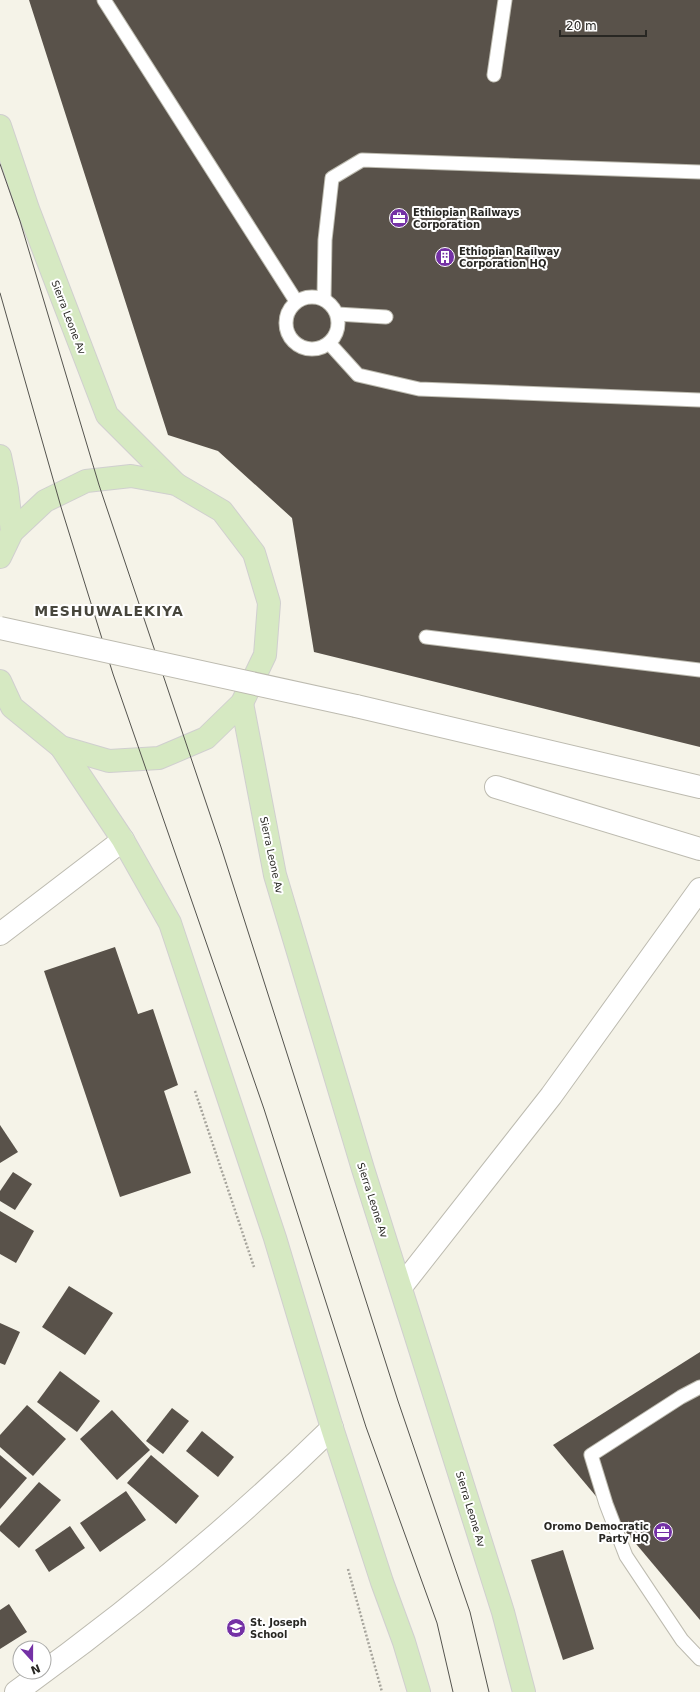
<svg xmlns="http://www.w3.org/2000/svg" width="700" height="1692" viewBox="0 0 700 1692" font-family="'DejaVu Sans',sans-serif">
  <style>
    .building { fill: #59524a }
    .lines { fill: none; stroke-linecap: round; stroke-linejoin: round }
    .service-casing { stroke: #bdbbb0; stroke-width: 15 }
    .minor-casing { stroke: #bdbbb0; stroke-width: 24 }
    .tertiary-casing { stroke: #bdbbb0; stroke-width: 24 }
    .primary-casing { stroke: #d0cfcf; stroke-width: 24 }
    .path { stroke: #a6a49c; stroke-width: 2.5; stroke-dasharray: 2 2; stroke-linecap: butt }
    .service { stroke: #fff; stroke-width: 13 }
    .minor { stroke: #fff; stroke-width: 22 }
    .tertiary { stroke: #fff; stroke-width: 22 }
    .primary { stroke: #d6e9c2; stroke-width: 22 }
    .tram { stroke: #54534e; stroke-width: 1 }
    .minor-bridge-casing { stroke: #bdbbb0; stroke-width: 24; stroke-linecap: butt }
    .minor-bridge { stroke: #fff; stroke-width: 22 }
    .labels { text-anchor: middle; stroke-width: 4; stroke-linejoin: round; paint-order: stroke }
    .poi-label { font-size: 10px; font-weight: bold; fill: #282723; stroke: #fff; text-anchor: start }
    .street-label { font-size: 10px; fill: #282723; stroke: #fff }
    .district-label { font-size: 14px; font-weight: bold; letter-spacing: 1px; fill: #47463c; stroke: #fff }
  </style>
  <rect width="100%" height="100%" fill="#f5f3e8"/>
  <g class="building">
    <polygon points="29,0 700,0 700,747 314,652 292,518 218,451 168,435"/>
    <polygon points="115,947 138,1014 153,1009 178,1085 164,1091 191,1173 120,1197 44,971"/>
    <polygon points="0,1125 18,1152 0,1163"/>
    <polygon points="13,1172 32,1184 15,1210 0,1201 0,1191"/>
    <polygon points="0,1211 34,1231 16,1263 0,1254"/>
    <polygon points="69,1286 113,1313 85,1355 42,1327"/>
    <polygon points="0,1323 20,1332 5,1365 0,1363"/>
    <polygon points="700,1352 700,1620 553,1445"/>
    <polygon points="60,1371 100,1401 77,1432 37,1402"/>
    <polygon points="27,1405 66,1439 33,1476 0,1447 0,1435"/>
    <polygon points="172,1408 189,1421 163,1454 146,1441"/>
    <polygon points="112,1410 150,1450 117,1480 80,1439"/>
    <polygon points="202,1431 234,1457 218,1477 186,1451"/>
    <polygon points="0,1455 27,1478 0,1509"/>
    <polygon points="151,1455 199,1496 176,1524 127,1483"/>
    <polygon points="39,1482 61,1500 19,1548 0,1531 0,1526"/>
    <polygon points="126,1491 146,1520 100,1552 80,1523"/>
    <polygon points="70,1526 85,1548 49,1572 35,1550"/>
    <polygon points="563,1550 594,1649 563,1660 531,1560"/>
    <polygon points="9,1604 27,1632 0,1649 0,1610"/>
  </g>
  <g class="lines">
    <g class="service-casing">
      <g id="service">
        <polyline points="104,0 296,301"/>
        <polyline points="494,75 505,0"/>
        <circle cx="312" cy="323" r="26"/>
        <polyline points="324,299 325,240 332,178 362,160 700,172"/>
        <polyline points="337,314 386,317"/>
        <polyline points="329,343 358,375 419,389 700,400"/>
        <polyline points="426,637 700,670"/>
        <polyline points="700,1387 681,1397 591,1455 606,1504 626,1556 682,1640 700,1659"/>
      </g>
    </g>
    <g class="minor-casing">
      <g id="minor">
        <polyline points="356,706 700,787"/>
        <polyline points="496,787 700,849"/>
        <polyline points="401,1287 551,1096 700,889"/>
        <path d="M 16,1692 C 128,1612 234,1524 332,1428"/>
      </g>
    </g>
    <g class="tertiary-casing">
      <polyline id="tertiary" points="0,934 123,840"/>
    </g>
    <g class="primary-casing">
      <g id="primary">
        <polyline points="0,126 28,209 107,415 176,484"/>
        <polyline points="0,456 7,489 12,532"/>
        <polyline points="0,557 12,532 45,501 86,481 131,476 176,484 222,511 254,553 269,603 265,655 242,703 206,738 159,758 109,761 61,747 12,707 0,681"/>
        <polyline points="242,703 275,875 363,1169 503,1612 524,1692"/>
        <polyline points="61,747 123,840 170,923 275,1238 332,1428 382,1582 404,1642 419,1692"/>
      </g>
    </g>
    <g class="path">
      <polyline points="195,1091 254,1267"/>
      <polyline points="348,1569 382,1692"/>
    </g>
    <use href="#service" class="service"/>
    <use href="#minor" class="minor"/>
    <use href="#tertiary" class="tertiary"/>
    <use href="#primary" class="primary"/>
    <g class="tram">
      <polyline points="0,164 20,221 99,485 221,847 398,1401 470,1612 489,1692"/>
      <polyline points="0,293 61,507 113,674 264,1109 366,1427 437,1623 453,1692"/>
    </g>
    <g class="minor-bridge-casing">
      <polyline id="minor-bridge" points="0,628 356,706"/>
    </g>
    <use href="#minor-bridge" class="minor-bridge"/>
  </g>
  <defs>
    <g id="office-disc" transform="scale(1)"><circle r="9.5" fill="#7431a5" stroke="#fff"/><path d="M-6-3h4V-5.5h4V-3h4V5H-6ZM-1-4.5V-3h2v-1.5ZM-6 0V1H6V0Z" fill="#fff"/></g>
    <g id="building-disc" transform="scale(1)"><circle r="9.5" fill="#7431a5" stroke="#fff"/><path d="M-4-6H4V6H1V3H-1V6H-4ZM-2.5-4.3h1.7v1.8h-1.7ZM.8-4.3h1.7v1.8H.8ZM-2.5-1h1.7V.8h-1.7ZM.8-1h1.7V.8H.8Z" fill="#fff"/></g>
    <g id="school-disc" transform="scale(1)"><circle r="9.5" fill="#7431a5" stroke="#fff"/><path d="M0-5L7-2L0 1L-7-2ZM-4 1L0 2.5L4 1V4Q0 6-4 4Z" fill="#fff"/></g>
  </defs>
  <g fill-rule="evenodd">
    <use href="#office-disc" x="399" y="218"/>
    <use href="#building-disc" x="445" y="257"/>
    <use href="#office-disc" x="663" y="1532"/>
    <use href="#school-disc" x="236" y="1628"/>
  </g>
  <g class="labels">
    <g class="poi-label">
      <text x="413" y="216">Ethiopian Railways<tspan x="413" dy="12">Corporation</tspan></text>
      <text x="459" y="255">Ethiopian Railway<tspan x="459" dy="12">Corporation HQ</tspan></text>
      <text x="649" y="1530" text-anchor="end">Oromo Democratic<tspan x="649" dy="12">Party HQ</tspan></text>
      <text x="250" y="1626">St. Joseph<tspan x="250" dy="12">School</tspan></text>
    </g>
    <g class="street-label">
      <text transform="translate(69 317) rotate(69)" y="4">Sierra Leone Av</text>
      <text transform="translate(272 855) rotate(78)" y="4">Sierra Leone Av</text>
      <text transform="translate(373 1200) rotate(72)" y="4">Sierra Leone Av</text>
      <text transform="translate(471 1509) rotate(73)" y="4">Sierra Leone Av</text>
    </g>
    <g class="district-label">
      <text x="109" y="616">MESHUWALEKIYA</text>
    </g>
  </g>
  <g transform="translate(32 1660) rotate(159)"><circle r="19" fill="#ffffff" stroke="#a9a9a7"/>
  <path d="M0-3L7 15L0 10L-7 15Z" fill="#7431a5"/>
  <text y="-6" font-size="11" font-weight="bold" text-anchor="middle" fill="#282723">N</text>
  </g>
  <path d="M560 30v6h86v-6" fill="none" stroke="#282723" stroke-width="2"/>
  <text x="566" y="30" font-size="12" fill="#282723" stroke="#ffffff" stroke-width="3" paint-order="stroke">20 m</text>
</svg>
